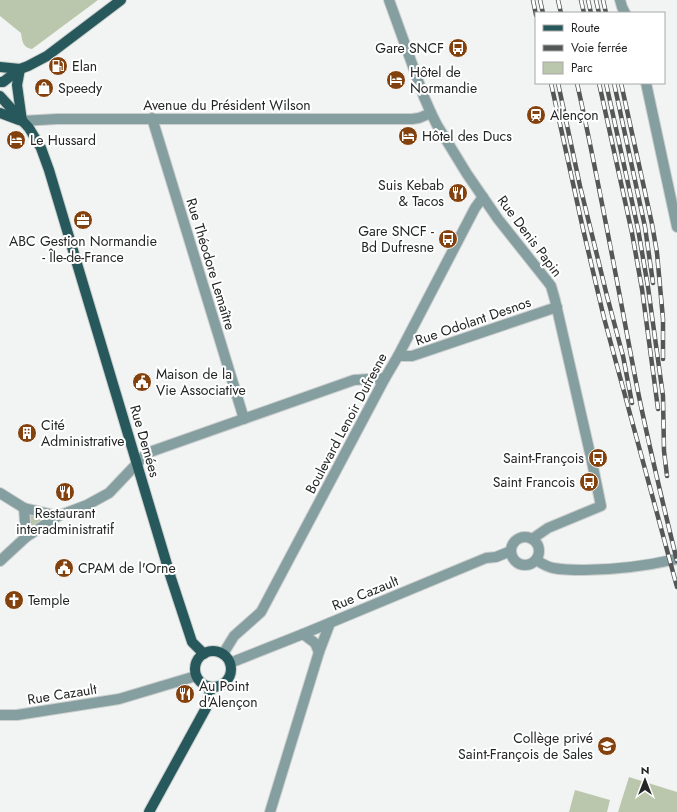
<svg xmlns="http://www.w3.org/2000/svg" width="677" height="812" viewBox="0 0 677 812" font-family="Jost,sans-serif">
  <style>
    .green { fill: #bbc7ac }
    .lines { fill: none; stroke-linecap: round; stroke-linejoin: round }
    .minor-casing { stroke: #cccfce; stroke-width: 12 }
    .major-casing { stroke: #cccfce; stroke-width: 12 }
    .minor { stroke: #859ea0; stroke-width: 10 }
    .major { stroke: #27585c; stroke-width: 10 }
    .rail-casing { stroke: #555756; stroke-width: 4.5 }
    .rail { stroke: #fff; stroke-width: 3; stroke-dasharray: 9; stroke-linecap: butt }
    .labels { text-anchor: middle; stroke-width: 4; stroke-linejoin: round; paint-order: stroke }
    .poi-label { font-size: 14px; fill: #242525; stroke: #fff; text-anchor: start }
    .street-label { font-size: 14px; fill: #242525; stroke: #fff }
  </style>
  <rect width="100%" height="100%" fill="#f1f4f3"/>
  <g class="green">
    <path d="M 0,0 L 98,0 L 32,49 C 23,48 22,41 21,33 L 0,16 Z"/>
    <polygon points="29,514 53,518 30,531 30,521"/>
    <polygon points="629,777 677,792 677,812 618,812"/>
    <polygon points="575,790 610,800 607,812 569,812"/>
  </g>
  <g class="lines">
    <g class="minor-casing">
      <g id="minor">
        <polyline points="389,0 424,97 431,113 437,125 467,174 498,219 548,282 551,286 555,300 592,462 601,506 548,528 532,539"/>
        <polyline points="620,0 622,7 625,13"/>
        <polyline points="646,83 677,227"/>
        <polyline points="152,118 244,419"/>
        <polyline points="22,121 57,119 412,119 419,118 431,113"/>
        <polyline points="398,356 412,356 557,307"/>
        <polyline points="0,493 24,508 58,516"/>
        <polyline points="24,508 26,537"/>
        <circle cx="525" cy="551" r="14"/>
        <path d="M 536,560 C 541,563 547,567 553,568 C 563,570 574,570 584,570 C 616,570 646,566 677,559"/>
        <polyline points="0,561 26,537 58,516 87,505 109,493 147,453 354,380 385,378"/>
        <polyline points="303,634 315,643 319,652"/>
        <polyline points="223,654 234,636 261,612 385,378 398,356 475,208 483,197"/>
        <polyline points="230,663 303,634 486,558 496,557 511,551"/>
        <polyline points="0,715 17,715 119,699 196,676"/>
        <polyline points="270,812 319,652 330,623"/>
      </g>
    </g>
    <g class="major-casing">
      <g id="major">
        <polyline points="0,67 20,69"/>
        <polyline points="20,69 17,85 22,121"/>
        <polyline points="0,82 3,82 20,69 28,66 47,56 121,0"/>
        <polyline points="0,96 29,128 41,148 49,170 171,578 192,642 204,654"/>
        <polyline points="0,113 3,114 19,120"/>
        <circle cx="213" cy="669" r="18"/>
        <polyline points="149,812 206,708 211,687"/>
      </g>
    </g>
    <use href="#minor" class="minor"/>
    <use href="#major" class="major"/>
    <g class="rail-casing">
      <g id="rail">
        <polyline points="533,0 536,15"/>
        <polyline points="540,0 543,13"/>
        <polyline points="558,0 561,13"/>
        <polyline points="581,0 584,13"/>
        <polyline points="588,0 591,13"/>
        <polyline points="596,0 599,13"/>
        <polyline points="603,0 606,13"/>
        <polyline points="551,83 583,229 604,318 677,587"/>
        <polyline points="558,83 580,186 607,296 623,356 632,403"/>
        <path d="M 577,83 C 598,177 615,271 633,366 C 645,431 661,496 677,561"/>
        <polyline points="599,83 632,233 642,289 658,409"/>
        <polyline points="606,83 638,229 648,287 663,396 664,451 667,476"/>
        <polyline points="614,83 645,227 653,283"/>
        <polyline points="621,83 652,224 657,253 663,319 663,359"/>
      </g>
    </g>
    <use href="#rail" class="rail"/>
  </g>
  <defs>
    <g id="bus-disc" transform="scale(1)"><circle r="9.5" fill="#82410d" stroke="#fff"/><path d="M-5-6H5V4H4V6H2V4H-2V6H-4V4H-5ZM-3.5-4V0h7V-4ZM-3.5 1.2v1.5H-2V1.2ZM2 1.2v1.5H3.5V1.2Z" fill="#fff"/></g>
    <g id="fuel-disc" transform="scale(1)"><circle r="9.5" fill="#82410d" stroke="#fff"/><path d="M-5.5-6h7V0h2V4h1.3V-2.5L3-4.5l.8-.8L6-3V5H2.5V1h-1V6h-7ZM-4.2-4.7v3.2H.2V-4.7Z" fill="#fff"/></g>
    <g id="hotel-disc" transform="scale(1)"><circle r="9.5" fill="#82410d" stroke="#fff"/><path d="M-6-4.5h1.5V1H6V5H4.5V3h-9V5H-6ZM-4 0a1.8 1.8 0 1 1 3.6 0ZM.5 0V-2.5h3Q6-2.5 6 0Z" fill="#fff"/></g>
    <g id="shop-disc" transform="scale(1)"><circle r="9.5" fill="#82410d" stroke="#fff"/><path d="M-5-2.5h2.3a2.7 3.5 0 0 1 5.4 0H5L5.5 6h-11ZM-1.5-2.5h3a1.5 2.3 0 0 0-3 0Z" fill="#fff"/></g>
    <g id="station-disc" transform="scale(1)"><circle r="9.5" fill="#82410d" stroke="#fff"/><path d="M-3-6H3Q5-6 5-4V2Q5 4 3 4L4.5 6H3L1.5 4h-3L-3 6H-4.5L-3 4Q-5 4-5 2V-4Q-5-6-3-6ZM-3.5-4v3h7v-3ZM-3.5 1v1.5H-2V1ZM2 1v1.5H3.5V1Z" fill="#fff"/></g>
    <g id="restaurant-disc" transform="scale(1)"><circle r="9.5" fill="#82410d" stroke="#fff"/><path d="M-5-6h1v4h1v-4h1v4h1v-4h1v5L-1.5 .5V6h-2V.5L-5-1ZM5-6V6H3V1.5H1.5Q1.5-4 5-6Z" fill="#fff"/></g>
    <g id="office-disc" transform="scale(1)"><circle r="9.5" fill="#82410d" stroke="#fff"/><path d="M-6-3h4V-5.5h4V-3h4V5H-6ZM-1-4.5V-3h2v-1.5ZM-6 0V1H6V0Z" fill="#fff"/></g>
    <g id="civic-disc" transform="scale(1)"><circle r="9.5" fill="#82410d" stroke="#fff"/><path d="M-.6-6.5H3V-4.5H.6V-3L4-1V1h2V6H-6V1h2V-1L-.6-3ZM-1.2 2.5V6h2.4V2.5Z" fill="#fff"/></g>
    <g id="building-disc" transform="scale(1)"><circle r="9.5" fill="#82410d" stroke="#fff"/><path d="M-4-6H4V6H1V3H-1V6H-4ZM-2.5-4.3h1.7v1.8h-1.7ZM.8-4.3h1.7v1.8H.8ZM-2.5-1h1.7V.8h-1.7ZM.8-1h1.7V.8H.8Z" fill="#fff"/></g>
    <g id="church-disc" transform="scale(1)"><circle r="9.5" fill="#82410d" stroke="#fff"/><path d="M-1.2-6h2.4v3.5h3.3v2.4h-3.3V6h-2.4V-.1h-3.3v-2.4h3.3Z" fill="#fff"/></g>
    <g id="school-disc" transform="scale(1)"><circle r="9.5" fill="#82410d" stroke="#fff"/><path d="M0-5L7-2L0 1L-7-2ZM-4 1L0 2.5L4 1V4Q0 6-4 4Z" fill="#fff"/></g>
  </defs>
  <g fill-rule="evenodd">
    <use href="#bus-disc" x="458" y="48"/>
    <use href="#fuel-disc" x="58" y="66"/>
    <use href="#hotel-disc" x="396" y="80"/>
    <use href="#shop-disc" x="44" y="88"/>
    <use href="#station-disc" x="536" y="115"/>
    <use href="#hotel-disc" x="408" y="136"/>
    <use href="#hotel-disc" x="16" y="140"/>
    <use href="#restaurant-disc" x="458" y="193"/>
    <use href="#office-disc" x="83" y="220"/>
    <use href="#bus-disc" x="448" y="239"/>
    <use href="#civic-disc" x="142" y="382"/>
    <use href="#building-disc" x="27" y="433"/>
    <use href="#bus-disc" x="598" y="458"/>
    <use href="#bus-disc" x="589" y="482"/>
    <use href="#restaurant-disc" x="65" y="492"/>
    <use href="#civic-disc" x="64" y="568"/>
    <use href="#church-disc" x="14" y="600"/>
    <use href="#restaurant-disc" x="185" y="694"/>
    <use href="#school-disc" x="607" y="746"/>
  </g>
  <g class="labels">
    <g class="poi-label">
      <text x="444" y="53" text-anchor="end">Gare SNCF</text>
      <text x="72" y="71">Elan</text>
      <text x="410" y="77">Hôtel de<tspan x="410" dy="16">Normandie</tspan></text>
      <text x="58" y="93">Speedy</text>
      <text x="550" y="120">Alençon</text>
      <text x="422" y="141">Hôtel des Ducs</text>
      <text x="30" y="145">Le Hussard</text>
      <text x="444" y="190" text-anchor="end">Suis Kebab<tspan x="444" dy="16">&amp; Tacos</tspan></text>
      <text x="434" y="236" text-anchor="end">Gare SNCF -<tspan x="434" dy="16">Bd Dufresne</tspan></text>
      <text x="83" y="246" text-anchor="middle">ABC Gestion Normandie<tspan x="83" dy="16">- Île-de-France</tspan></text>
      <text x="156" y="379">Maison de la<tspan x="156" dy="16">Vie Associative</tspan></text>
      <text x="41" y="430">Cité<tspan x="41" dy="16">Administrative</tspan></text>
      <text x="584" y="463" text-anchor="end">Saint-François</text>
      <text x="575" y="487" text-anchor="end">Saint Francois</text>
      <text x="65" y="518" text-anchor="middle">Restaurant<tspan x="65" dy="16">interadministratif</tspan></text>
      <text x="78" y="573">CPAM de l'Orne</text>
      <text x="28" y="605">Temple</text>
      <text x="199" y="691">Au Point<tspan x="199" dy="16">d'Alençon</tspan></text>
      <text x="593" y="743" text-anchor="end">Collège privé<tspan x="593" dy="16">Saint-François de Sales</tspan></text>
    </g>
    <g class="street-label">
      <text x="227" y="110">Avenue du Président Wilson</text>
      <text transform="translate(530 236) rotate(53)" y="5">Rue Denis Papin</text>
      <text transform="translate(211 264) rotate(73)" y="5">Rue Théodore Lemaître</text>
      <text transform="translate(473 321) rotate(-19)" y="5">Rue Odolant Desnos</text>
      <text transform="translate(346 423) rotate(-62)" y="5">Boulevard Lenoir Dufresne</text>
      <text transform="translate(145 441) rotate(74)" y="5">Rue Demées</text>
      <text transform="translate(365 593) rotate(-22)" y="5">Rue Cazault</text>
      <text transform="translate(62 694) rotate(-9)" y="5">Rue Cazault</text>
    </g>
  </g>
  <rect x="535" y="12" width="130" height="72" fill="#ffffff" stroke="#a7a8a8"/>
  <rect x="543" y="25" width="20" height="6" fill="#27585c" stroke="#a7a8a8"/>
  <text x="571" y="32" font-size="12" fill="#242525">Route</text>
  <rect x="543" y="45" width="20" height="6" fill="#555756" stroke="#a7a8a8"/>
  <text x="571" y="52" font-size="12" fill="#242525">Voie ferrée</text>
  <rect x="543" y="62" width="20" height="12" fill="#bbc7ac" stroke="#a7a8a8"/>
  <text x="571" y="72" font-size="12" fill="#242525">Parc</text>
  <g transform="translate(645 780)" stroke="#ffffff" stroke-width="3" paint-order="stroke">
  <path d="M0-3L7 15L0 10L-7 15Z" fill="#242525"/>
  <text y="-6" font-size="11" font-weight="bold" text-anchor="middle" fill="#242525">N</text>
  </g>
</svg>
